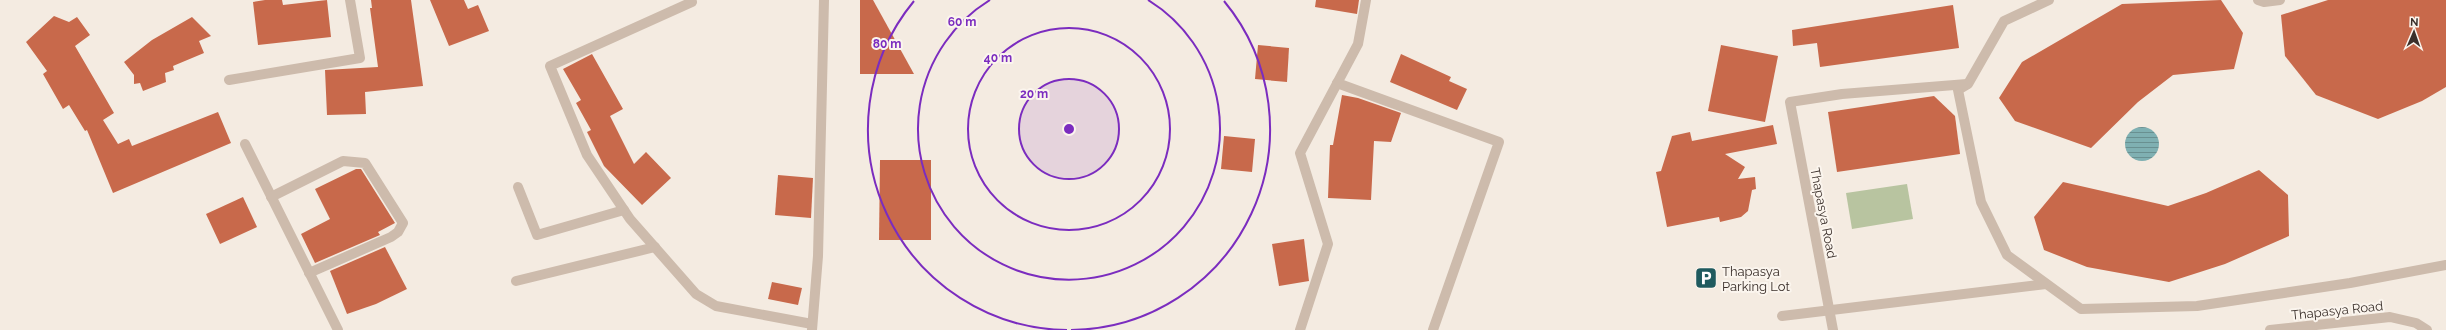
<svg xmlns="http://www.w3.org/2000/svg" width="2446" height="330" viewBox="0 0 2446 330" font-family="Raleway,sans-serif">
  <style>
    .pitch { fill: #b8c4a0 }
    .water { fill: url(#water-rules) }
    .building { fill: #c8694b }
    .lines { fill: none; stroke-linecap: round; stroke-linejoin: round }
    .minor { stroke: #cdbbac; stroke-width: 10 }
    .ring { fill: none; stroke: #7b2cbf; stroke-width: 2 }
    .labels { text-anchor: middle; stroke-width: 4; stroke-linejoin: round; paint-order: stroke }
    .street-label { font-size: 13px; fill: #3b302b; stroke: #fbf5ee }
    .poi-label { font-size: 13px; fill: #3b302b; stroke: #fbf5ee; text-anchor: start }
    .centre { fill: #7b2cbf; stroke: #fbf5ee; stroke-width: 2 }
    .ring-label { font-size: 12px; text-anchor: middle; font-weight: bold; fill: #7b2cbf; stroke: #fbf5ee; stroke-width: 4; stroke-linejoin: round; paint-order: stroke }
  </style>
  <defs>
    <pattern id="water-rules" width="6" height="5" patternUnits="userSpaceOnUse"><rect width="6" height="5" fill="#7fb0b2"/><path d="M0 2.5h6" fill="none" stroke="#699091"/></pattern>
  </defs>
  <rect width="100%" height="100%" fill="#f4ebe1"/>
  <polygon class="pitch" points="1907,184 1913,219 1852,229 1846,193"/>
  <circle class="water" cx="2142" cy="144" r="17"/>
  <g class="building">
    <polygon points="265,0 282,0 283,5 327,0 331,37 258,45 253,2"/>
    <polygon points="371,0 411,0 423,86 365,92 366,114 327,115 325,70 378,67 370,8 372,8"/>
    <polygon points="430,0 464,0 468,9 478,5 489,31 449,46"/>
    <polygon points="860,0 873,0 914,74 860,74"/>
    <polygon points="1316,0 1359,0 1357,14 1315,7"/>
    <polygon points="2221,0 2243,33 2234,69 2173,75 2138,102 2091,148 2015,121 1999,98 2022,62 2122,4"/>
    <polygon points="2328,0 2446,0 2446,87 2422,101 2378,119 2316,95 2285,56 2281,15"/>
    <polygon points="1953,5 1959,48 1820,67 1817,43 1793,46 1792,30"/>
    <polygon points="54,16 69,22 77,17 90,35 75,46 114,113 103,120 118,144 129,139 132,146 218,112 231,143 113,193 87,130 85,131 69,105 63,109 43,74 47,71 26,42"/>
    <polygon points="192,17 211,36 199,41 204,53 173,66 174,70 165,73 166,82 143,91 140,83 134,84 134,75 124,62 152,40"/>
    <polygon points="1258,45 1289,48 1287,82 1255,79"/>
    <polygon points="1721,45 1778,56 1765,122 1708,111"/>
    <polygon points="592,54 623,109 610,116 634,164 646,152 671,178 642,205 604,166 587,132 591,130 576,103 581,100 563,69"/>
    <polygon points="1401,54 1451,77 1449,81 1467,89 1457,110 1390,82"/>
    <polygon points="1342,95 1358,98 1401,113 1391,142 1374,141 1371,200 1328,198 1330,145 1333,145"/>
    <polygon points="1934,96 1955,116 1960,154 1837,172 1828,112"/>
    <polygon points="1773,125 1777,144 1725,154 1745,167 1738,179 1755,177 1756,189 1752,190 1748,211 1741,217 1720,222 1719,217 1667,227 1656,172 1661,171 1672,136 1690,132 1692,141"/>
    <polygon points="1224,136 1255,139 1252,172 1221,169"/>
    <polygon points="880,160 931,160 931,240 879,240"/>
    <polygon points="356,169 361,169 395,223 378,232 380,235 315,263 301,234 330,219 315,189"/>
    <polygon points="2259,170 2288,195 2289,236 2225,264 2169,282 2087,267 2044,250 2034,217 2063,182 2168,206 2206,193"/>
    <polygon points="778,175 813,178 811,218 775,215"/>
    <polygon points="243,197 257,227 220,244 206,214"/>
    <polygon points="1304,239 1309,281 1279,286 1272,244"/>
    <polygon points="385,247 407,289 376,304 347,314 330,271"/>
    <polygon points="772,282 802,288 798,305 768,299"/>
  </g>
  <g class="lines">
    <g class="minor">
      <polyline points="2049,0 2004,21 1968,84 1958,90 1981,202 2007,255 2081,309 2197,306 2350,283 2446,265"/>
      <polyline points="2258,0 2264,2 2280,0"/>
      <polyline points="692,2 550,66 587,155 630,219 696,294 716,306 812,324"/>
      <polyline points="229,80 360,58 350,0"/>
      <polyline points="1337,83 1499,142 1433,330"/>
      <polyline points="245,144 338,330"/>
      <polyline points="518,187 537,235 624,210"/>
      <polyline points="271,197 343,161 365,163 403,223 398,232 391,237 309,273"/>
      <polyline points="516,281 655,247"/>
      <polyline points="1782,316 2046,284"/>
      <polyline points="812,330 818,256 824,0"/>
      <polyline points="1300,330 1328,244 1300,153 1358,44 1366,0"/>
      <polyline points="1833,330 1790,102 1842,94 1967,84"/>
      <polyline points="2270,330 2390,317 2416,323 2427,330"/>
    </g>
  </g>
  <circle cx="1069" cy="129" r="50" fill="#7b2cbf" fill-opacity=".12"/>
  <g class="ring">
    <circle cx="1069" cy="129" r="50"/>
    <circle cx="1069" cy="129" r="101"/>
    <path d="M1148 0A151 151 0 1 1 990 0"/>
    <path d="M1067 330A201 201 0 0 1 914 1M1224 1A201 201 0 0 1 1071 330"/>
  </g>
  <defs>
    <g id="parking-square" transform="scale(1.15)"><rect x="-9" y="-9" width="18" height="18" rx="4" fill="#1f5a5e" stroke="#fbf5ee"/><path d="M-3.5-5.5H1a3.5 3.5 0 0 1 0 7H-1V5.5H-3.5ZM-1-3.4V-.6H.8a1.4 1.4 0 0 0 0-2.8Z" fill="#fff"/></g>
  </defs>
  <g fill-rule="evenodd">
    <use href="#parking-square" x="1706" y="278"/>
  </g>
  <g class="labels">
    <g class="street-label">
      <text transform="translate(1824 213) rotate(79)" y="5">Thapasya Road</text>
      <text transform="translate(2337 310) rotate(-6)" y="5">Thapasya Road</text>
    </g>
    <g class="poi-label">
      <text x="1722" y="276">Thapasya<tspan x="1722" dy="15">Parking Lot</tspan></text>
    </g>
  </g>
  <circle cx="1069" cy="129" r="6" class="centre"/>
  <g class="ring-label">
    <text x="962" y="26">60 m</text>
    <text x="887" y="48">80 m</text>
    <text x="998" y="62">40 m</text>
    <text x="1034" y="98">20 m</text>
  </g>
  <g transform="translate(2414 32) rotate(2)" stroke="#fbf5ee" stroke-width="3" paint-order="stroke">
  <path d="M0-3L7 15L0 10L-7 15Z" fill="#3b302b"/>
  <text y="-6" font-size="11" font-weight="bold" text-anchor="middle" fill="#3b302b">N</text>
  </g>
</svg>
